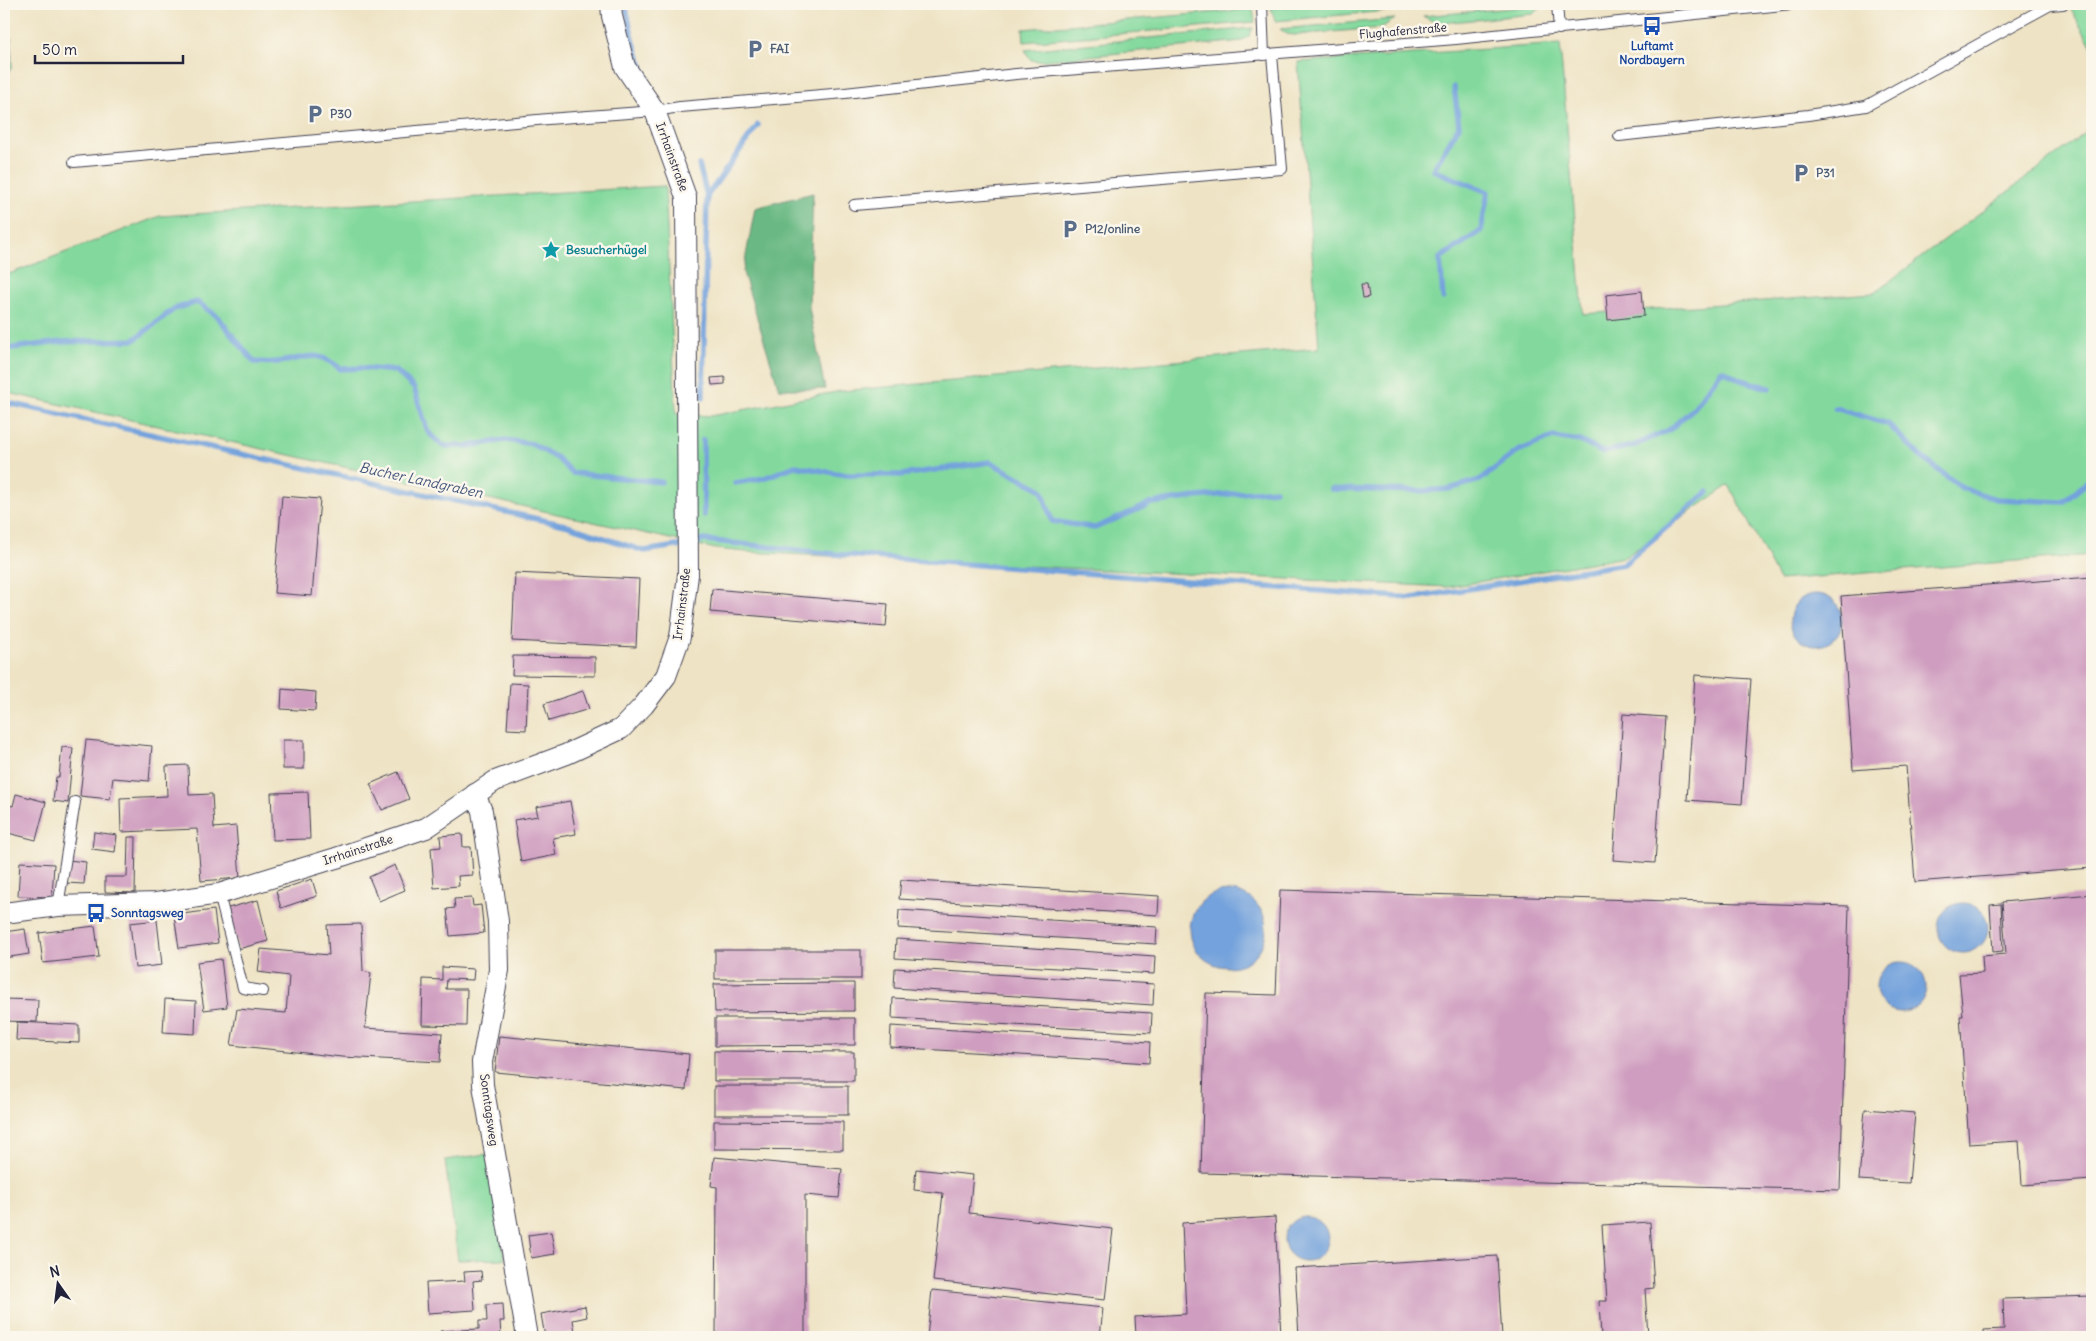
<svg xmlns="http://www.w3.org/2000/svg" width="2096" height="1341" viewBox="0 0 2096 1341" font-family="Delius,sans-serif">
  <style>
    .green { fill: #83d99d; stroke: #527e6c }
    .forest { fill: #6ab984; stroke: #466e60 }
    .water { fill: #73a2dc; stroke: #4a628c }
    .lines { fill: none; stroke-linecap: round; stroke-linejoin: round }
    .stream { stroke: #73a2dc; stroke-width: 5.5 }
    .building { fill: #cf9dc0 }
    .service-casing { stroke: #413f50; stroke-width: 12 }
    .minor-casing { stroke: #413f50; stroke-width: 22 }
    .service { stroke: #fff; stroke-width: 10 }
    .minor { stroke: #fff; stroke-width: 20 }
    .labels { text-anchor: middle; stroke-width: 5; stroke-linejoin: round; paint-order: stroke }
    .street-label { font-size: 12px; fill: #22223b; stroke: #fbf7ec }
    .transit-label { font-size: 12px; font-weight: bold; fill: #164399; stroke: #fbf7ec }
    .service-label { font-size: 12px; font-weight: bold; fill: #4e5e75; stroke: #fbf7ec; text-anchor: start }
    .culture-label { font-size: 12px; font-weight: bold; fill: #0d838f; stroke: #fbf7ec; text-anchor: start }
    .water-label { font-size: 14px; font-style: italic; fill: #42557b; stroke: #fbf7ec }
  </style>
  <rect width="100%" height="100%" fill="#fbf7ec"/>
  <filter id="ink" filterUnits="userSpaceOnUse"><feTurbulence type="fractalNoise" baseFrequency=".02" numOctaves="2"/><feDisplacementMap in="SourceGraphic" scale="10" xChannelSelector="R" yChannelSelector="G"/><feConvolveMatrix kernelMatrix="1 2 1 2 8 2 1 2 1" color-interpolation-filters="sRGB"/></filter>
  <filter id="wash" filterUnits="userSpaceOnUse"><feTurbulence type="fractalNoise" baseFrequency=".0096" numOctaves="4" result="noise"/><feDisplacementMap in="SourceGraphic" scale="20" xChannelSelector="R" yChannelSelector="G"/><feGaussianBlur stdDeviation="1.12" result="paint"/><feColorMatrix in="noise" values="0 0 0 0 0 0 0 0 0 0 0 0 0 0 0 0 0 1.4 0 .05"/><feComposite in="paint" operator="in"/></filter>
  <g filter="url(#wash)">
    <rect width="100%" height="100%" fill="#eee3c4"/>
    <g class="green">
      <polygon points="1320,4 1399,4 1398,10 1275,21 1271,8"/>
      <polygon points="1545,5 1533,14 1452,22 1436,23 1423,16"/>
      <polygon points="2092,5 2092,47 2070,7"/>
      <polygon points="1253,9 1255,22 1024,42 1023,29"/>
      <polygon points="1395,19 1381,28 1293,35 1287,34 1280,29"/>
      <polygon points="1253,28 1249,36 1242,41 1038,61 1031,60 1025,50"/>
      <polygon points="4,33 11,38 12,67 4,79"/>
      <polygon points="1560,44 1583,314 1874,293 2092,128 2092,555 1779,580 1729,485 1625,557 1448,587 746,552 716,549 4,392 4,276 160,216 665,186 676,414 711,416 841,391 1319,348 1298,62"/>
      <polygon points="487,1154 505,1259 458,1260 445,1160"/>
    </g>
    <polygon class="forest" points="813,193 809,308 825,389 779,389 743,272 755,208"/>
    <g class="water">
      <circle cx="1816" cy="620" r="26"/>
      <circle cx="1228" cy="929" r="38"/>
      <circle cx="1963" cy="928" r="25"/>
      <circle cx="1901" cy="987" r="25"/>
      <circle cx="1306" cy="1239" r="22"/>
    </g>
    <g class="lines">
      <g class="stream">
        <polyline points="625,4 633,40 645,75"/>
        <polyline points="699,165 707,196"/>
        <polyline points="1443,298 1440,258 1481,231 1488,192 1433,170 1459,126 1454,87"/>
        <path d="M 4,349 L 61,342 L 134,340 L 174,309 L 197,302 L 217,316 L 254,362 C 262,362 270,363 278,362 C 309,359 312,347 341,369 L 363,368 L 396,371 L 414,388 L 428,432 L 443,446 L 469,446 L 505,440 L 532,444 L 557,458 L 572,473 L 661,482"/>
        <polyline points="703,397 707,196 758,125"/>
        <polyline points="4,402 565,525 644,551 683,545"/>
        <polyline points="1835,408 1888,424 1920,456 1962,488 1996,499 2063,502 2084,485 2092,475"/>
        <polyline points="703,440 704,515"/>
        <polyline points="735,483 764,478 795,466 847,475 901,475 990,462 1042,490 1052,521 1095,528 1152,503 1196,497 1275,490"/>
        <polyline points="1331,489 1422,491 1449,489 1480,480 1518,451 1553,437 1580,441 1602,452 1633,446 1669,430 1694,408 1722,370 1741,380 1769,388"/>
        <polyline points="692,543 704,540 834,554 1412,598 1624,564 1708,492"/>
      </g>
    </g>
    <g id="blocks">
      <g class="building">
        <polygon points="1361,284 1367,284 1369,297 1363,298"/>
        <polygon points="1642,291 1644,316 1608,320 1606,295"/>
        <polygon points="725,377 725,384 712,385 711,378"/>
        <polygon points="282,496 320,499 312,596 274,593"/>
        <polygon points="515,573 639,579 636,647 512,641"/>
        <polygon points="2092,577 2092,868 1915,882 1906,766 1853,770 1841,596"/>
        <polygon points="712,589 888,604 886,627 710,612"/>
        <polygon points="513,656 595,657 595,676 512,675"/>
        <polygon points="1695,675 1751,679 1742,804 1687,800"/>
        <polygon points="510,683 528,684 526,730 507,729"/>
        <polygon points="282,689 316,692 315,711 281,709"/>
        <polygon points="583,691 589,709 549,721 544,704"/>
        <polygon points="1623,714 1665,717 1655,863 1613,860"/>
        <polygon points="86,740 152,746 149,781 113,778 110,799 80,796"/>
        <rect x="283" y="740" width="21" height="29"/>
        <polygon points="62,747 73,748 68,803 53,801 56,777 59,777"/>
        <polygon points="188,765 189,795 212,794 214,828 236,826 240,878 201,881 197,829 121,832 120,798 167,796 166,766"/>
        <polygon points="398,772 409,799 382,810 370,784"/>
        <polygon points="308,792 310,839 273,840 271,793"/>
        <polygon points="16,794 46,802 36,840 4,832 4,804 13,806"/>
        <polygon points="570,801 576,834 553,838 556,855 521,862 514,820 538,816 536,807"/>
        <polygon points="94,832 117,835 115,852 92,849"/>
        <polygon points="462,834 463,847 471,847 473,875 458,876 459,886 434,888 431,848 441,847 440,836"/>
        <polygon points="128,837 136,837 135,893 105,892 105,877 127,877"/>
        <polygon points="68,860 86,862 84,884 66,883"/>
        <polygon points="20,862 54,864 52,897 18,896"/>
        <polygon points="395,865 405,890 379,901 369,877"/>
        <polygon points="312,879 317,896 281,908 276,891"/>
        <polygon points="901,880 1159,896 1158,915 899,899"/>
        <polygon points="1280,890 1849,906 1840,1190 1201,1173 1206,993 1276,995"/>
        <polygon points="2092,894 2092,1180 2022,1185 2019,1141 1969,1144 1960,1016 1963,1016 1959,974 1983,973 1982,956 2006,954 2002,902"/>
        <polygon points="472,898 473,906 481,905 484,933 450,936 447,909 455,908 454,899"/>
        <polygon points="258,900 268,941 238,949 228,908"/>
        <polygon points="2001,904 2003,951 1993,952 1990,905"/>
        <polygon points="214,910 218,943 179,948 174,915"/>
        <polygon points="899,910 1157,927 1156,944 898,928"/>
        <polygon points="157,920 162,965 135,968 130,923"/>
        <polygon points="361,924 363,971 371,973 365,1028 442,1033 440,1062 342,1057 231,1045 237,1009 286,1013 289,976 258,972 261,949 329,955 327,925"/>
        <polygon points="95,926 99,957 43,963 39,933"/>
        <polygon points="25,929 29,954 4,958 4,932"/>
        <polygon points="896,939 1155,956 1154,974 895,958"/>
        <rect x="715" y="950" width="146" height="29"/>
        <polygon points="221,959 227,1007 204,1010 197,962"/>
        <polygon points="442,967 474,969 473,980 447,979 446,989 467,989 466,1026 422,1025 423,979 442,980"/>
        <polygon points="895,968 1154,984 1153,1005 894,988"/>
        <polygon points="854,983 854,1011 715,1012 714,984"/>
        <polygon points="893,998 1152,1013 1151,1033 892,1018"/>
        <polygon points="4,999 38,1000 37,1022 4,1021"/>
        <polygon points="165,999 196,1001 195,1034 163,1032"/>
        <polygon points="715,1018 855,1018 855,1045 715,1046"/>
        <polygon points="17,1022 79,1025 79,1043 16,1040"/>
        <polygon points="891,1026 1150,1042 1149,1063 890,1047"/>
        <polygon points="499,1036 689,1054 686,1090 495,1072"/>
        <polygon points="714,1051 854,1052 854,1081 714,1081"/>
        <rect x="714" y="1086" width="134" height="29"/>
        <polygon points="1865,1109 1915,1113 1909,1183 1859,1180"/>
        <polygon points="714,1121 843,1122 843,1150 714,1149"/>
        <polygon points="714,1157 842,1169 839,1198 805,1195 805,1337 743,1337 716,1335 717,1187 711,1186"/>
        <polygon points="916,1169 973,1175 969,1213 1113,1229 1105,1300 933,1281 943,1193 914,1190"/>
        <polygon points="1275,1217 1281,1337 1136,1337 1135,1317 1186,1314 1182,1223"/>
        <polygon points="1650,1222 1654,1288 1645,1289 1648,1337 1601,1337 1599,1301 1607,1301 1602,1225"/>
        <polygon points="551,1232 555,1254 531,1258 528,1235"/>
        <polygon points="1497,1256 1502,1337 1299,1337 1295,1268"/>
        <polygon points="481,1271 482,1280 473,1281 475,1310 428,1313 426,1283 465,1281 464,1272"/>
        <polygon points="932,1290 1103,1308 1100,1337 927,1337"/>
        <polygon points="2092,1296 2092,1337 1984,1337 1984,1330 2004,1329 2003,1299"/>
        <polygon points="503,1304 504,1321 500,1321 501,1337 440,1337 440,1331 479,1329 479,1321 487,1321 486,1305"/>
        <polygon points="585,1306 587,1317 573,1320 575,1332 545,1337 541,1314"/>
        <polygon points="4,1307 8,1307 7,1337 4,1337"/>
      </g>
    </g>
  </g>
  <g filter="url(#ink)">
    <use href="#blocks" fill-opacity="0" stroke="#413f50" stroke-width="1"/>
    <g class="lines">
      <g class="service-casing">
        <g id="service">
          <polyline points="1262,4 1264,55"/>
          <polyline points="1557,4 1559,29"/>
          <polyline points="1619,136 1808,115 1866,106 2050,5 2063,4"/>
          <polyline points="74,162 548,119 655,111 680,107 845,93 1016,74 1456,39 1792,4"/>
          <polyline points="854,205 1282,169 1272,55"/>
          <polyline points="219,894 243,988 263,991"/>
          <polyline points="58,906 75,802"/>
        </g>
      </g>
      <g class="minor-casing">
        <g id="minor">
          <polyline points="475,794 482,811 498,921 499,970 482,1062 483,1085 527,1337"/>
          <polyline points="4,913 58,906 156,903 219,894 336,858 426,828 495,781 567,754 621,729 644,705 666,676 680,637 688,575 686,197 655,111 625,67 612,16 611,4"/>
        </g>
      </g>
      <use href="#service" class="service"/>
      <use href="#minor" class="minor"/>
    </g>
  </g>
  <defs>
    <g id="bus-bare" transform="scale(1.5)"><path d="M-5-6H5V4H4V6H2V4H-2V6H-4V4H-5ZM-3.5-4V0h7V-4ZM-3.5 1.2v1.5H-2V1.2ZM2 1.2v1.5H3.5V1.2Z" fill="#1a4fb4" stroke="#fbf7ec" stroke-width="2.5" paint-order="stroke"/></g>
    <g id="parking-bare" transform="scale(1.5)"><path d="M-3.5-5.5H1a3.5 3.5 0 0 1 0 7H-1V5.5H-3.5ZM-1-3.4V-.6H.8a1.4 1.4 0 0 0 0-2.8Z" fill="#5c6f8a" stroke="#fbf7ec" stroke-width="2.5" paint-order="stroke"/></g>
    <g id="sight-bare" transform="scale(1.5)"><path d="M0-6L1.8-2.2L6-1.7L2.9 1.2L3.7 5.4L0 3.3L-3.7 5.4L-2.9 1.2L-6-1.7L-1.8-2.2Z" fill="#0f9aa8" stroke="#fbf7ec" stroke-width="2.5" paint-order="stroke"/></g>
  </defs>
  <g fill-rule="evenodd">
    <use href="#bus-bare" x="1652" y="26"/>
    <use href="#parking-bare" x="755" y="49"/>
    <use href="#parking-bare" x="315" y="114"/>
    <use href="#parking-bare" x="1801" y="173"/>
    <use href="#parking-bare" x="1070" y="229"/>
    <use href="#sight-bare" x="551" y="250"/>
    <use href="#bus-bare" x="96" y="913"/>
  </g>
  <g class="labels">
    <g class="street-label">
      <text transform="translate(1403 31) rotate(-5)" y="4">Flughafenstraße</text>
      <text transform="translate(672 157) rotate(70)" y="4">Irrhainstraße</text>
      <text transform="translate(682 604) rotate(-83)" y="4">Irrhainstraße</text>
      <text transform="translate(358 850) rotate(-18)" y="4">Irrhainstraße</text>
      <text transform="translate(489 1110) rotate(82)" y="4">Sonntagsweg</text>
    </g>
    <g class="transit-label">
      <text x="1652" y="50">Luftamt<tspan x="1652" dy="14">Nordbayern</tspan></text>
      <text x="111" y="917" text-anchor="start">Sonntagsweg</text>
    </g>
    <g class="service-label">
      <text x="770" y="53">FAI</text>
      <text x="330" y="118">P30</text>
      <text x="1816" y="177">P31</text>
      <text x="1085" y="233">P12/online</text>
    </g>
    <g class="culture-label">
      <text x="566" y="254">Besucherhügel</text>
    </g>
    <g class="water-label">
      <text transform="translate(421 480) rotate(12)" y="5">Bucher Landgraben</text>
    </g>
  </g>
  <rect width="2096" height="1341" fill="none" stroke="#fbf7ec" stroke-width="20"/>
  <g transform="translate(58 1284) rotate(346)" stroke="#fbf7ec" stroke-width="4" paint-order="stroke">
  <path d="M0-4L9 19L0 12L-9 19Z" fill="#22223b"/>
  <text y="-8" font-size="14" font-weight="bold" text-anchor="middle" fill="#22223b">N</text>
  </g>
  <path d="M35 55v8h148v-8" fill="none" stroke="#22223b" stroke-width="2.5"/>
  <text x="42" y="55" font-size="15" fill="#22223b" stroke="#fbf7ec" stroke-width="4" paint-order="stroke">50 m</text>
</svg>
